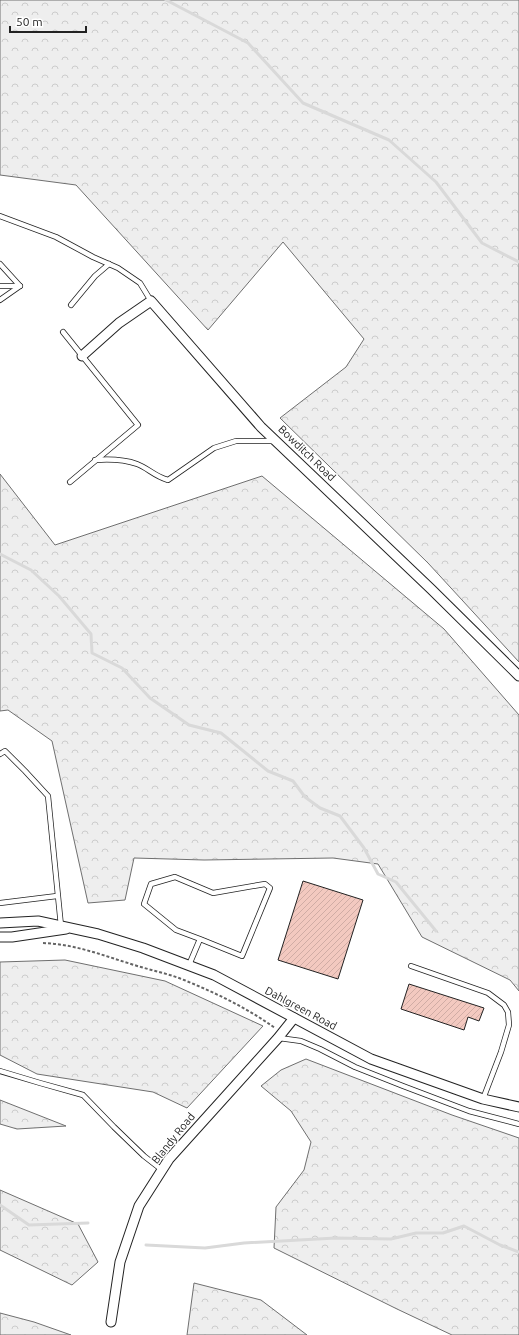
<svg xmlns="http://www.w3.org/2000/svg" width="519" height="1335" viewBox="0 0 519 1335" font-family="Ubuntu,sans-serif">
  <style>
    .forest { fill: url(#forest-crowns); stroke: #6f6f6f }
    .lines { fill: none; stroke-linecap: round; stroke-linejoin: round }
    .stream { stroke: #d9d9d9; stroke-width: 3 }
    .building { fill: url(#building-hatch); stroke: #222 }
    .lane-casing { stroke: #222; stroke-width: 6 }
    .street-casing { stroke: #222; stroke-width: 11 }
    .path { stroke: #646464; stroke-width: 2; stroke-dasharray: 3 2; stroke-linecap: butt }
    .lane { stroke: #fff; stroke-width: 4.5 }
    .street { stroke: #fff; stroke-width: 9 }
    .labels { text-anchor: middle; stroke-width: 3; stroke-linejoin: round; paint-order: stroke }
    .street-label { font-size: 11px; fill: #222; stroke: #fff }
  </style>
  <defs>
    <pattern id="forest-crowns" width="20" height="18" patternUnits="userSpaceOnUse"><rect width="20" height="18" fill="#eee"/><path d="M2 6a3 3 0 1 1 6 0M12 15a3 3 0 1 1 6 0" fill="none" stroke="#ccc"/></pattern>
    <pattern id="building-hatch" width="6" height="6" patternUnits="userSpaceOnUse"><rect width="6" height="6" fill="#f3c9c0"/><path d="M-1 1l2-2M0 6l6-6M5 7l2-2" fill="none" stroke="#d0aca5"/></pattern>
  </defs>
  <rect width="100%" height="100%" fill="#fff"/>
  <g class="forest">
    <polygon points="0,0 519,0 519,662 428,563 280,418 346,367 364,339 283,242 208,330 76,185 0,175"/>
    <polygon points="0,474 55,545 262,476 444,629 519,715 519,991 510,980 422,937 378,864 333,858 204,860 134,858 125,900 88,903 52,741 8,710 0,711"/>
    <polygon points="65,960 165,981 263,1026 187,1108 153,1092 37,1074 0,1055 0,962"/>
    <polygon points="306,1059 452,1115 519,1138 519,1335 452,1335 397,1309 274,1248 276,1207 304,1170 311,1142 291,1111 261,1086 281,1070"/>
    <polygon points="0,1100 66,1126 17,1129 0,1124"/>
    <polygon points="0,1190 78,1224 98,1262 72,1285 0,1250"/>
    <polygon points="194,1283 261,1300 307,1335 187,1335"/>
    <polygon points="0,1313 34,1322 71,1335 0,1335"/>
  </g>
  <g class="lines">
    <g class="stream">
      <polyline points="166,0 248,43 303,103 389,140 436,182 482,243 519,262"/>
      <polyline points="0,554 31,570 59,596 91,634 92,653 122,668 150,698 189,725 221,733 268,771 293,781 305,797 320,808 340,816 364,848 378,874 396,882 436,931"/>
      <polyline points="0,1205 29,1225 88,1223"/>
      <polyline points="146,1245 205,1248 244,1243 336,1238 391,1239 416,1233 443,1233 464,1226 500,1245 519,1252"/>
    </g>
  </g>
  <g class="building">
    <polygon points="303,881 363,900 338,979 278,960"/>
    <polygon points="409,984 484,1008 479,1021 468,1017 464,1030 401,1009"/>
  </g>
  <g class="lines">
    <g class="lane-casing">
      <g id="lane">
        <polyline points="0,216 56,237 93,257 118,268 140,283 151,301"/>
        <polyline points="0,264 20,286 0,300"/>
        <polyline points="0,286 20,286"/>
        <polyline points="71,305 95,276 109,264"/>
        <polyline points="63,332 138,425 70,482"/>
        <path d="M 95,460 C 109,459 123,459 137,464 C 148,468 154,476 168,480 L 214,448 L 236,441 L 274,441"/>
        <polyline points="0,754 5,751 25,771 48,796 61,926"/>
        <polyline points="0,903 57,896"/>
        <polyline points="189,965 200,939 242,956 270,888 265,884 213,893 175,877 151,884 144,904 176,930 200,939"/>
        <polyline points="411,966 488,993 504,1005 508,1012 509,1025 501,1052 483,1099"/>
        <polyline points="279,1038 301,1041 320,1049 355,1067 403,1086 469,1111 519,1124"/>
        <polyline points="0,1071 40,1083 83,1095 114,1127 144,1156 162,1170"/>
      </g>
    </g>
    <g class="street-casing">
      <g id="street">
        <polyline points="82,356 119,323 151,301 261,427 431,589 519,676"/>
        <polyline points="0,923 38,921 98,934 143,948 214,975 371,1059 483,1099 519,1107"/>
        <polyline points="0,937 12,937 66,929"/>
        <polyline points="111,1322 120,1262 139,1206 169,1159 278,1038 294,1018"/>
      </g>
    </g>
    <path class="path" d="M 43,943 C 74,944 102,955 131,964 C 149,970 167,973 184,980 C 216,993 247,1008 275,1028"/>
    <use href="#lane" class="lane"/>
    <use href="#street" class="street"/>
  </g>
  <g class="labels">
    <g class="street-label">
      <text transform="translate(307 453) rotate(44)" y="4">Bowditch Road</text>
      <text transform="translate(301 1008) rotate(28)" y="4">Dahlgreen Road</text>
      <text transform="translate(173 1138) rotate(-51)" y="4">Blandy Road</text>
    </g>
  </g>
  <path d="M10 26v6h76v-6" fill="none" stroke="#222222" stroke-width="2"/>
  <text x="16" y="26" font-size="12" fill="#222222" stroke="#ffffff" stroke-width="3" paint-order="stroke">50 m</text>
</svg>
